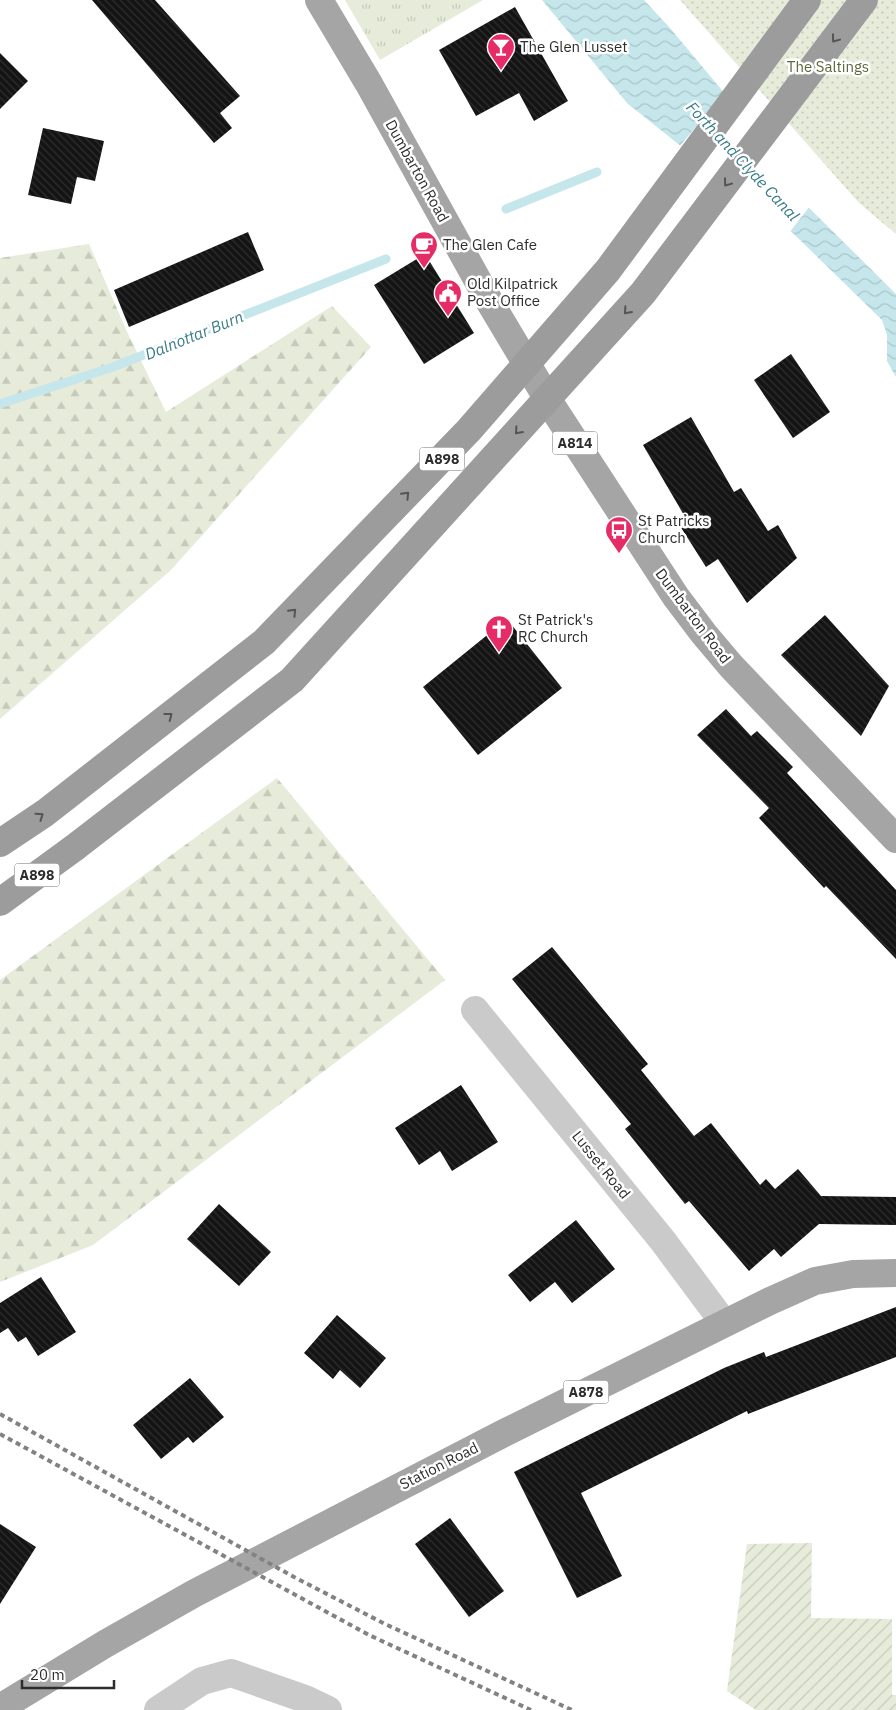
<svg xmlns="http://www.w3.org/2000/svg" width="896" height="1710" viewBox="0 0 896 1710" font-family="'IBM Plex Sans',sans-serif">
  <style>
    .grass { fill: url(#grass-tufts) }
    .forest { fill: url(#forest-firs) }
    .park { fill: url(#park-dots) }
    .garden { fill: url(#garden-furrows) }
    .water { fill: url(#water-waves) }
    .pier { fill: #fff }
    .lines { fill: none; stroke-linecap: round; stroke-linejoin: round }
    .stream { stroke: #c5e6eb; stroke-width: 9 }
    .building { fill: url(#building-back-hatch) }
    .minor { stroke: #cacaca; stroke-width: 28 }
    .primary { stroke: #a5a5a5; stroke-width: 28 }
    .trunk { stroke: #9c9c9c; stroke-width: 28 }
    .rail { stroke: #828282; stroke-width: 4; stroke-dasharray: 5 4; stroke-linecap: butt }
    .trunk-bridge { stroke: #9c9c9c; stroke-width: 28 }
    .oneway { stroke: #545454 }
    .labels { text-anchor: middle; stroke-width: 5; stroke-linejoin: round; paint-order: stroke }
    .shield { fill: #fff; stroke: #6c6c6c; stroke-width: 1 }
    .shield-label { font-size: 14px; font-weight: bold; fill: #2d2d2d }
    .poi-label { font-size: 15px; fill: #2d2d2d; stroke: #fff; text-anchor: start }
    .park-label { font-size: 15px; fill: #5b683a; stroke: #fff }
    .street-label { font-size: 15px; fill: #2d2d2d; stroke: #fff }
    .water-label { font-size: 16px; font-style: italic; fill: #397d89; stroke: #fff }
  </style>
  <defs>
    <pattern id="grass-tufts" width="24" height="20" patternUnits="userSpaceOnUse" patternTransform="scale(1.25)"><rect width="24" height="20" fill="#e7ebda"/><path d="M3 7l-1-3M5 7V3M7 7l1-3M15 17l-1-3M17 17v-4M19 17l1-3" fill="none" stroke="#c6cabb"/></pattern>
    <pattern id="forest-firs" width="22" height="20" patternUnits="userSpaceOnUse" patternTransform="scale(1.25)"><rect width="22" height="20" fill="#e7ebda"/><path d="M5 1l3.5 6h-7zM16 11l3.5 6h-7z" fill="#c6cabb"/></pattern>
    <pattern id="park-dots" width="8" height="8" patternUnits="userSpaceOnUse" patternTransform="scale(1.25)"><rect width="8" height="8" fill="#e7ebda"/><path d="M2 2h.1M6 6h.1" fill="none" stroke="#c6cabb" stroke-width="1.8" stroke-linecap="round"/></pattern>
    <pattern id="garden-furrows" width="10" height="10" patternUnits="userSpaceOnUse" patternTransform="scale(1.25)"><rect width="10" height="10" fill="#e7ebda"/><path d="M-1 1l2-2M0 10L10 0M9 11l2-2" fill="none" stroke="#c6cabb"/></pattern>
    <pattern id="water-waves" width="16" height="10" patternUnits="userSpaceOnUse" patternTransform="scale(1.25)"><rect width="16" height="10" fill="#c5e6eb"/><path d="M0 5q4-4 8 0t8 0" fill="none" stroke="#aac6ca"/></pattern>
    <pattern id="building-back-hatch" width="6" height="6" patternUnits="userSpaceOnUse" patternTransform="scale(1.25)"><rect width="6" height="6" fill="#141414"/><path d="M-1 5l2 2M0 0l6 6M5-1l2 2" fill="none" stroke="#2e2e2e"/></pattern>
  </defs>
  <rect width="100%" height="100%" fill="#fff"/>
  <polygon class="grass" points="345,0 483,0 380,60"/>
  <g class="forest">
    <polygon points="89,244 128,334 166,412 332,306 371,347 171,570 0,719 0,258"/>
    <polygon points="277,778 445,980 93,1245 0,1282 0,980"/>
  </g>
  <polygon class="park" points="680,0 896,0 896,234 859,203"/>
  <polygon class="garden" points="812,1543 811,1618 892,1619 892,1695 896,1695 896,1710 756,1710 727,1691 747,1544"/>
  <polygon class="water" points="542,0 644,0 670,28 767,144 775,174 896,294 896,377 887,361 887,335 882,320 758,199 738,192 627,103"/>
  <polygon class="pier" points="726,91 769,143 777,172 810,206 789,233 756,201 737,194 679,147"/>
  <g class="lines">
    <g class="stream">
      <polyline points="506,209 597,172"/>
      <polyline points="0,404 113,367 386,259"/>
    </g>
  </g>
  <g class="building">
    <polygon points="92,0 155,0 240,96 220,113 232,128 214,143"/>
    <polygon points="515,7 568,101 534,121 519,93 476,116 439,50"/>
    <polygon points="0,53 28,81 0,109"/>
    <polygon points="43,128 104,141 95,181 77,177 71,204 28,195"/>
    <polygon points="248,232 264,270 129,327 114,290"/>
    <polygon points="425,254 474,333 424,364 374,285"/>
    <polygon points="791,354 830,412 793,438 754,380"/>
    <polygon points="691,417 734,492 741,488 768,531 778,525 797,558 747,603 718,559 706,567 680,526 688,522 643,445"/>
    <polygon points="825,615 889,686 861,736 781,655"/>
    <polygon points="507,619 562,688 478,755 423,687"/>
    <polygon points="726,709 751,736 757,731 793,767 787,773 896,890 896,959 826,886 824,888 759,818 769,808 697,735"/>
    <polygon points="552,947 648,1064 641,1070 694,1136 711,1123 760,1185 766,1179 775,1189 798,1169 821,1196 896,1197 896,1225 819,1224 781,1257 774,1249 749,1271 689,1201 685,1204 625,1129 631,1124 512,979"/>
    <polygon points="461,1085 498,1142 452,1171 440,1151 419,1165 395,1128"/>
    <polygon points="219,1204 271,1252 239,1286 187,1239"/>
    <polygon points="576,1220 615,1269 572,1303 555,1282 530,1302 508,1275"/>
    <polygon points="41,1277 76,1332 38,1356 26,1337 18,1342 8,1328 0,1333 0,1303"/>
    <polygon points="896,1307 896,1357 748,1414 747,1411 581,1493 622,1576 577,1598 514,1472 724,1368 764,1352 766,1357"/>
    <polygon points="337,1315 386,1358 360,1388 340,1370 333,1379 304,1353"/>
    <polygon points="190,1378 224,1417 193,1443 188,1437 161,1459 133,1425"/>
    <polygon points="450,1518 504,1591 469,1617 415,1544"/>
    <polygon points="0,1524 36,1547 0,1604"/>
  </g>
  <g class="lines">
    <g class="minor">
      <polyline points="475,1010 663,1241 724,1323"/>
      <polyline points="158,1710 202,1681 231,1673 305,1699 328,1710"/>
    </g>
    <g class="primary">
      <polyline points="319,0 369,84 488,299 553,408 676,597 704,634 731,666 896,839"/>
      <polyline points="0,1708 105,1644 195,1593 506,1432 770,1301 815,1281 853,1274 896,1273"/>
    </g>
    <polyline class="trunk" points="0,902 74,848"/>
    <g class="rail">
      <polyline points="0,1414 294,1577 385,1624 572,1710"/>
      <polyline points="0,1434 369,1635 531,1710"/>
    </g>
    <g class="trunk-bridge">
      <polyline points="0,843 45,813 264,642 469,430 608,270 807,0"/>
      <polyline points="74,848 292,680 643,293 864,0"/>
    </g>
  </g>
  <defs><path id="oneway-chevron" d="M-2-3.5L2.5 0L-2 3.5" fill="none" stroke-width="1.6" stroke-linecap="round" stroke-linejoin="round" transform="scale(1.25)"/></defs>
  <g class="oneway">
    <use href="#oneway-chevron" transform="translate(835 39) rotate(127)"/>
    <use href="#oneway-chevron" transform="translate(727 183) rotate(127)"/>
    <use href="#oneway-chevron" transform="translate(627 311) rotate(132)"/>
    <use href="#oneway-chevron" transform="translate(518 431) rotate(132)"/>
    <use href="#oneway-chevron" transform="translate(406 495) rotate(-46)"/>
    <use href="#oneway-chevron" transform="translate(293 612) rotate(-46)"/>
    <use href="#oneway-chevron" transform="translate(169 716) rotate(-38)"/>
    <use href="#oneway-chevron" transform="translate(40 816) rotate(-35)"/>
  </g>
  <defs>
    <g id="bar-pin" transform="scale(1.4375)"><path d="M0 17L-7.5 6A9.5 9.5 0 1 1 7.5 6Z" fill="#e62c67" stroke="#fff"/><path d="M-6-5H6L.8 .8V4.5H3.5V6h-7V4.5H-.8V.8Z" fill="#fff"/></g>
    <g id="cafe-pin" transform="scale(1.4375)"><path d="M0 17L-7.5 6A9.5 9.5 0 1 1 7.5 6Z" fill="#e62c67" stroke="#fff"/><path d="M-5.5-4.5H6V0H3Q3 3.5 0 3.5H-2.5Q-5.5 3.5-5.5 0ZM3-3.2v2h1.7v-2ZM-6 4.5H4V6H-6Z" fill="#fff"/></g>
    <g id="civic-pin" transform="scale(1.4375)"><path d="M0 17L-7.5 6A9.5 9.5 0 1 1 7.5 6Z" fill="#e62c67" stroke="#fff"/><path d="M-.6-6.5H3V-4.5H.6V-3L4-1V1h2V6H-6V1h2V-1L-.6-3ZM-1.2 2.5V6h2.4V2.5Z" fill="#fff"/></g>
    <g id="bus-pin" transform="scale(1.4375)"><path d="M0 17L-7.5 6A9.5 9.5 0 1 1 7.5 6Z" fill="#e62c67" stroke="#fff"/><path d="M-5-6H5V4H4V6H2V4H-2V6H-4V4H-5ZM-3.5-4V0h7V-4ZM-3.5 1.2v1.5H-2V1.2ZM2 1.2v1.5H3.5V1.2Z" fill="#fff"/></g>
    <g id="church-pin" transform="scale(1.4375)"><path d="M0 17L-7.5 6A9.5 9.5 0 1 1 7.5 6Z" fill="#e62c67" stroke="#fff"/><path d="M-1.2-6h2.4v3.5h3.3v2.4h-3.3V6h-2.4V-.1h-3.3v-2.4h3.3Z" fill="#fff"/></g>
  </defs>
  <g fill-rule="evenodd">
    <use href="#bar-pin" x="501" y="47"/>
    <use href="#cafe-pin" x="424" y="245"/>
    <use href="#civic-pin" x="448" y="293"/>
    <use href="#bus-pin" x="619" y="530"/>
    <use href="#church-pin" x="499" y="629"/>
  </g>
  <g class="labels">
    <g class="shield">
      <rect x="552.5" y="431.5" width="45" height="23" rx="4"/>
      <rect x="419.5" y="447.5" width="45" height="23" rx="4"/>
      <rect x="14.5" y="863.5" width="45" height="23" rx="4"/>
      <rect x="563.5" y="1380.5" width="45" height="23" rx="4"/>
    </g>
    <g class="shield-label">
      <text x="575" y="448">A814</text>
      <text x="442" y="464">A898</text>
      <text x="37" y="880">A898</text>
      <text x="586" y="1397">A878</text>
    </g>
    <g class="poi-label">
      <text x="520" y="52">The Glen Lusset</text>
      <text x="443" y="250">The Glen Cafe</text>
      <text x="467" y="289">Old Kilpatrick<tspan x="467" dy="17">Post Office</tspan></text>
      <text x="638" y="526">St Patricks<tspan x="638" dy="17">Church</tspan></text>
      <text x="518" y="625">St Patrick's<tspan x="518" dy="17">RC Church</tspan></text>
    </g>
    <g class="park-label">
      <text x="828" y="72">The Saltings</text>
    </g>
    <g class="street-label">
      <text transform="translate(417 171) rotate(61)" y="5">Dumbarton Road</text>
      <text transform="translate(693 616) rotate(53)" y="5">Dumbarton Road</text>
      <text transform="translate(601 1165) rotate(51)" y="5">Lusset Road</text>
      <text transform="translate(439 1466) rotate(-27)" y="5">Station Road</text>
    </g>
    <g class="water-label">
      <text transform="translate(743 161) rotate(47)" y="6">Forth and Clyde Canal</text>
      <text transform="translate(194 335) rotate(-22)" y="6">Dalnottar Burn</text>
    </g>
  </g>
  <path d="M22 1680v8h92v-8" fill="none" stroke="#2d2d2d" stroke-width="2.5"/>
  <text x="30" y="1680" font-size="15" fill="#2d2d2d" stroke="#ffffff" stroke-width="4" paint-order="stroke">20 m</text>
</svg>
